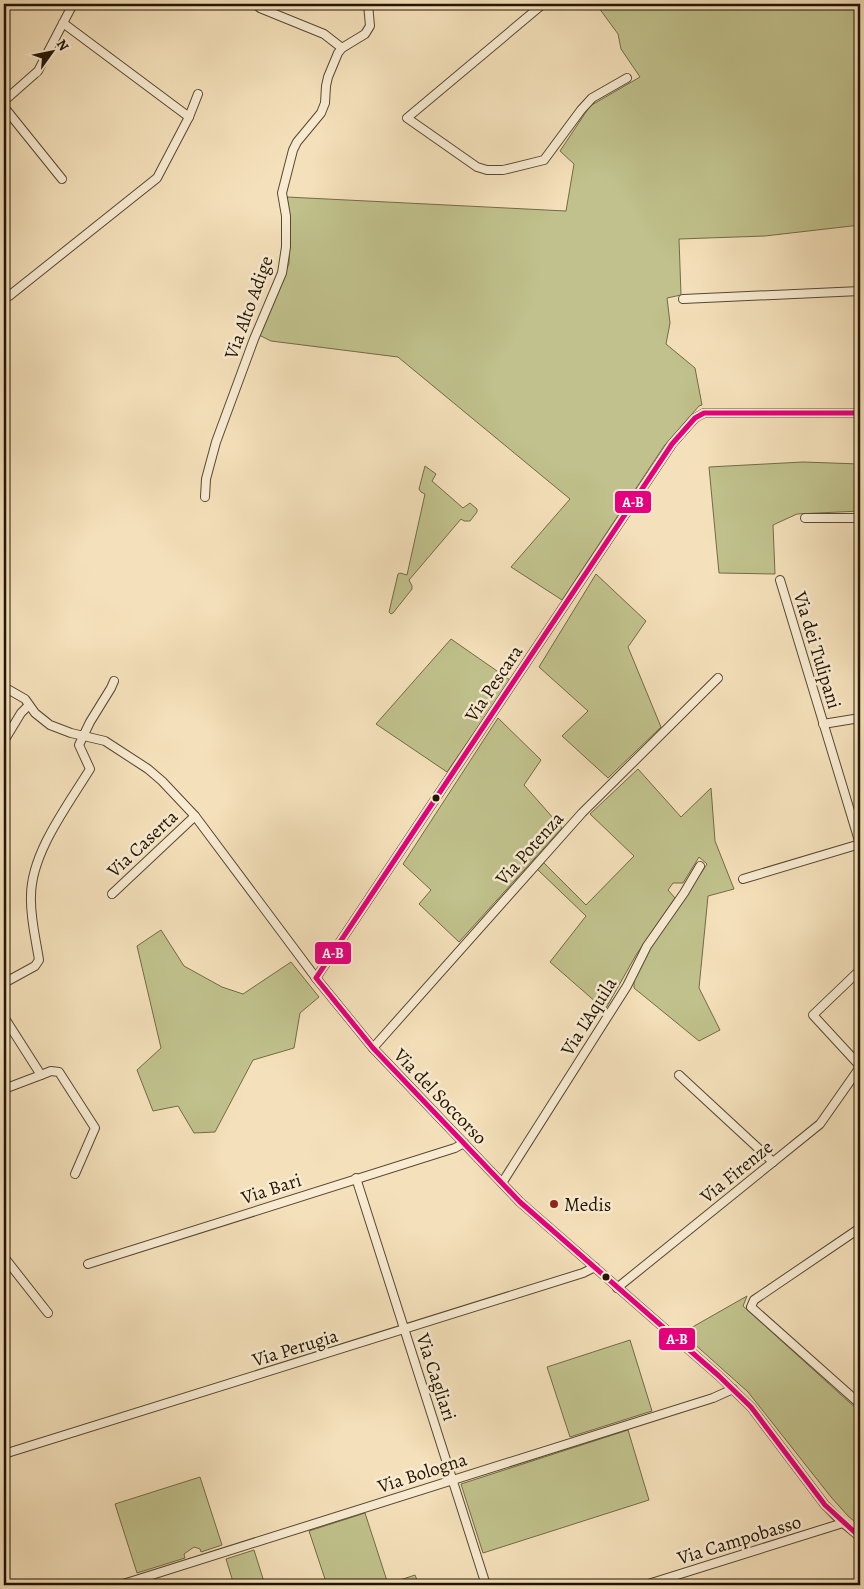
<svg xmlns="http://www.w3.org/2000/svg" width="864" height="1589" viewBox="0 0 864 1589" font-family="Alegreya,serif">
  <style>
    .green { fill: #c0c18c; stroke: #726b46 }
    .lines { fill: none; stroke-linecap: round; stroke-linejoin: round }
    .street-casing { stroke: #57482f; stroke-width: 10 }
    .street { stroke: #f8ebd2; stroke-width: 8 }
    .bus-1-casing { stroke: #f8ebd2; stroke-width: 9 }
    .bus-1 { stroke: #e5007d; stroke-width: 5 }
    .bus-dot { fill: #231501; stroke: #f8ebd2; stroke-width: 2 }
    .poi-dot { fill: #8f2418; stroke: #f8ebd2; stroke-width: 2 }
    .labels { text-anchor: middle; stroke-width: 5; stroke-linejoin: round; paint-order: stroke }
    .street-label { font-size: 19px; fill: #231501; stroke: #f8ebd2 }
    .poi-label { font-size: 19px; fill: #231501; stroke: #f8ebd2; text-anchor: start }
    .line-badge { stroke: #f8ebd2; stroke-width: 2 }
    .badge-label { font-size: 14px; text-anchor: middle; font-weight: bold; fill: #fff }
  </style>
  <rect width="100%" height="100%" fill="#f4e0ba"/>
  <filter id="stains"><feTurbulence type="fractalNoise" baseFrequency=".004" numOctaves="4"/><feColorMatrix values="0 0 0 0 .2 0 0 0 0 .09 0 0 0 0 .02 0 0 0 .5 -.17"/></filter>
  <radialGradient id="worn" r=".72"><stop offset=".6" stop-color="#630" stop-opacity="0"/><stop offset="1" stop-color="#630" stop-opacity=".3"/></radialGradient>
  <g class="green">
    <polygon points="596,4 860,4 860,225 765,236 679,239 681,295 667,298 670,323 666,344 695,368 702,405 699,406 664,446 562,600 511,567 570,499 398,357 271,341 257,334 289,264 290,217 287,197 566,211 574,164 560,151 590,106 640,77 621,49 618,34"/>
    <polygon points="803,462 860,464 860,511 797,514 773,525 775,574 719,573 709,467"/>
    <polygon points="425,466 436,474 432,481 463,508 470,503 477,509 477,512 470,521 464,521 461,519 409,580 412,586 412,589 393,613 391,614 389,612 398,574 400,573 407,575 425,494 421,492 419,489"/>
    <polygon points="596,574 646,621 628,647 661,727 608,778 562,736 588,711 539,667"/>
    <polygon points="451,639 510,680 447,772 376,724"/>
    <polygon points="498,718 541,760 524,785 562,828 459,942 419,904 431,890 403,864"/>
    <polygon points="638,769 681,817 711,788 715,841 734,889 708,896 699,988 720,1030 699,1041 634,988 634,980 651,947 707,864 699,857 683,883 673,883 668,890 675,898 636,955 605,1010 550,962 586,916 537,869 543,862 586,905 634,856 590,814"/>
    <polygon points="161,930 184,966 222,987 243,994 291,962 319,997 300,1013 294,1048 253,1060 215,1132 194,1133 178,1106 153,1111 137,1070 161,1048 137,946"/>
    <polygon points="747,1296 743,1306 860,1412 860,1526 848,1516 831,1497 748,1392 682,1333"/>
    <polygon points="630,1340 652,1411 570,1437 547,1367"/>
    <polygon points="628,1430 649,1500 483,1553 461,1484"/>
    <polygon points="200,1477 222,1545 201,1552 200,1549 194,1547 184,1554 185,1558 137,1573 115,1504"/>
    <polygon points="365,1513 388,1584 415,1575 419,1585 327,1585 309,1531"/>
    <polygon points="254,1550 265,1585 234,1585 226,1559"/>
  </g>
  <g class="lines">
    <g class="street-casing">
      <g id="street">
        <polyline points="255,4 260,8 324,34 342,48"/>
        <polyline points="543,4 407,118 477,167 487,170 503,170 544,160 581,110 592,98 627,78"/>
        <polyline points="63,23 189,117"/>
        <polyline points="4,101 38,71 73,4"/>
        <polyline points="4,107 62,179"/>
        <polyline points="4,290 9,296 157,178 189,117 198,94"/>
        <polyline points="683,299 860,291"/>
        <polyline points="205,497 206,479 216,442 254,339 282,273 286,247 286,216 282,193 293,150 297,142 321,113 325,103 326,86 328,77 338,53 342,48 365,34 370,26 368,4"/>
        <polyline points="805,518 860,518"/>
        <polyline points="780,580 860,844"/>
        <polyline points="4,687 25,699 35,713 50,725 71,733 105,741 148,769 162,781 195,816 316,978 373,1048 520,1202 719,1376 751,1407 825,1505 843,1523 860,1537"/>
        <polyline points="823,724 860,718"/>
        <polyline points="4,741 21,713 29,705"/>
        <polyline points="743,879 860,844"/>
        <polyline points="112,894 195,816"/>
        <polyline points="316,978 672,444 695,418 704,413 860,413"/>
        <path d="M 4,983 L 35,966 L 39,960 C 36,940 30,917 31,896 C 31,853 68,805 90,769 L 79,745 L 90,722 L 111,688 L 114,681"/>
        <polyline points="4,1017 41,1075 4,1089"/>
        <polyline points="373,1048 582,813 718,678"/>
        <polyline points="860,1066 813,1015 860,970"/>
        <polyline points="41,1075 51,1071 59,1072 95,1128 75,1174"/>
        <polyline points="679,1075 773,1162"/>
        <polyline points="356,1178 486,1585"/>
        <polyline points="502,1183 627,986 647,946 684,893 700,866"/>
        <polyline points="860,1228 754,1300 751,1307 860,1404"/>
        <polyline points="4,1257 48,1313"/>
        <polyline points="88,1264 455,1148 464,1143"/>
        <polyline points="617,1288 820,1124 860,1067"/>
        <polyline points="4,1454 583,1273 595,1267"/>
        <polyline points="120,1585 713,1398 733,1389"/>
        <polyline points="645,1585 843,1523"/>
      </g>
    </g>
    <use href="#street" class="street"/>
    <g class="bus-1-casing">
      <polyline id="bus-1" points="860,413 704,413 695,418 672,444 316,978 373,1048 520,1202 719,1376 751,1407 825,1505 860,1537"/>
    </g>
    <use href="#bus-1" class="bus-1"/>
  </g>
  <g class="bus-dot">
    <circle cx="436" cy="798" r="4.5"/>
    <circle cx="606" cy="1277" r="4.5"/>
  </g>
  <circle class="poi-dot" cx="554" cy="1204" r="5"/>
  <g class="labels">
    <g class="street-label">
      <text transform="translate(248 307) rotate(-70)" y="7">Via Alto Adige</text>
      <text transform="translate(818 650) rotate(73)" y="7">Via dei Tulipani</text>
      <text transform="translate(493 683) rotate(-56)" y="7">Via Pescara</text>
      <text transform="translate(142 843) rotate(-43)" y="7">Via Caserta</text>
      <text transform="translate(529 848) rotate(-48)" y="7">Via Potenza</text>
      <text transform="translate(588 1016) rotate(-58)" y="7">Via L'Aquila</text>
      <text transform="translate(441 1096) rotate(46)" y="7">Via del Soccorso</text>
      <text transform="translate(736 1171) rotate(-39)" y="7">Via Firenze</text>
      <text transform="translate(271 1188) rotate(-18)" y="7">Via Bari</text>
      <text transform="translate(295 1347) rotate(-17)" y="7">Via Perugia</text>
      <text transform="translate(437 1377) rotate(72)" y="7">Via Cagliari</text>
      <text transform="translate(422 1472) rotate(-18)" y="7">Via Bologna</text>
      <text transform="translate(739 1539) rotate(-17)" y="7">Via Campobasso</text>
    </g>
    <g class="poi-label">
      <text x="564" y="1211">Medis</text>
    </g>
  </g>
  <g class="line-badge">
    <rect x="614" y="490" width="38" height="24" rx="5" fill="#e5007d"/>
    <rect x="314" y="941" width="38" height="24" rx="5" fill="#e5007d"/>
    <rect x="658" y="1327" width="38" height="24" rx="5" fill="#e5007d"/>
  </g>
  <g class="badge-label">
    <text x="633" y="507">A-B</text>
    <text x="333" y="958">A-B</text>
    <text x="677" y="1344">A-B</text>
  </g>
  <rect width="864" height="1589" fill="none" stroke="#f4e0ba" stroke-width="20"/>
  <rect x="5" y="5" width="854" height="1579" fill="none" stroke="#231501" stroke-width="2.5"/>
  <rect x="10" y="10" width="844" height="1569" fill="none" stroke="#231501"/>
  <g transform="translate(52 52) rotate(57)" stroke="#f8ebd2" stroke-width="4" paint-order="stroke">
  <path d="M0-4L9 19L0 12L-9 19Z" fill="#231501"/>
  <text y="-8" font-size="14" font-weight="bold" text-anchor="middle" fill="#231501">N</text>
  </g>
  <rect width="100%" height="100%" filter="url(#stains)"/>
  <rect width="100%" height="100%" fill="url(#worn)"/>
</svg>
